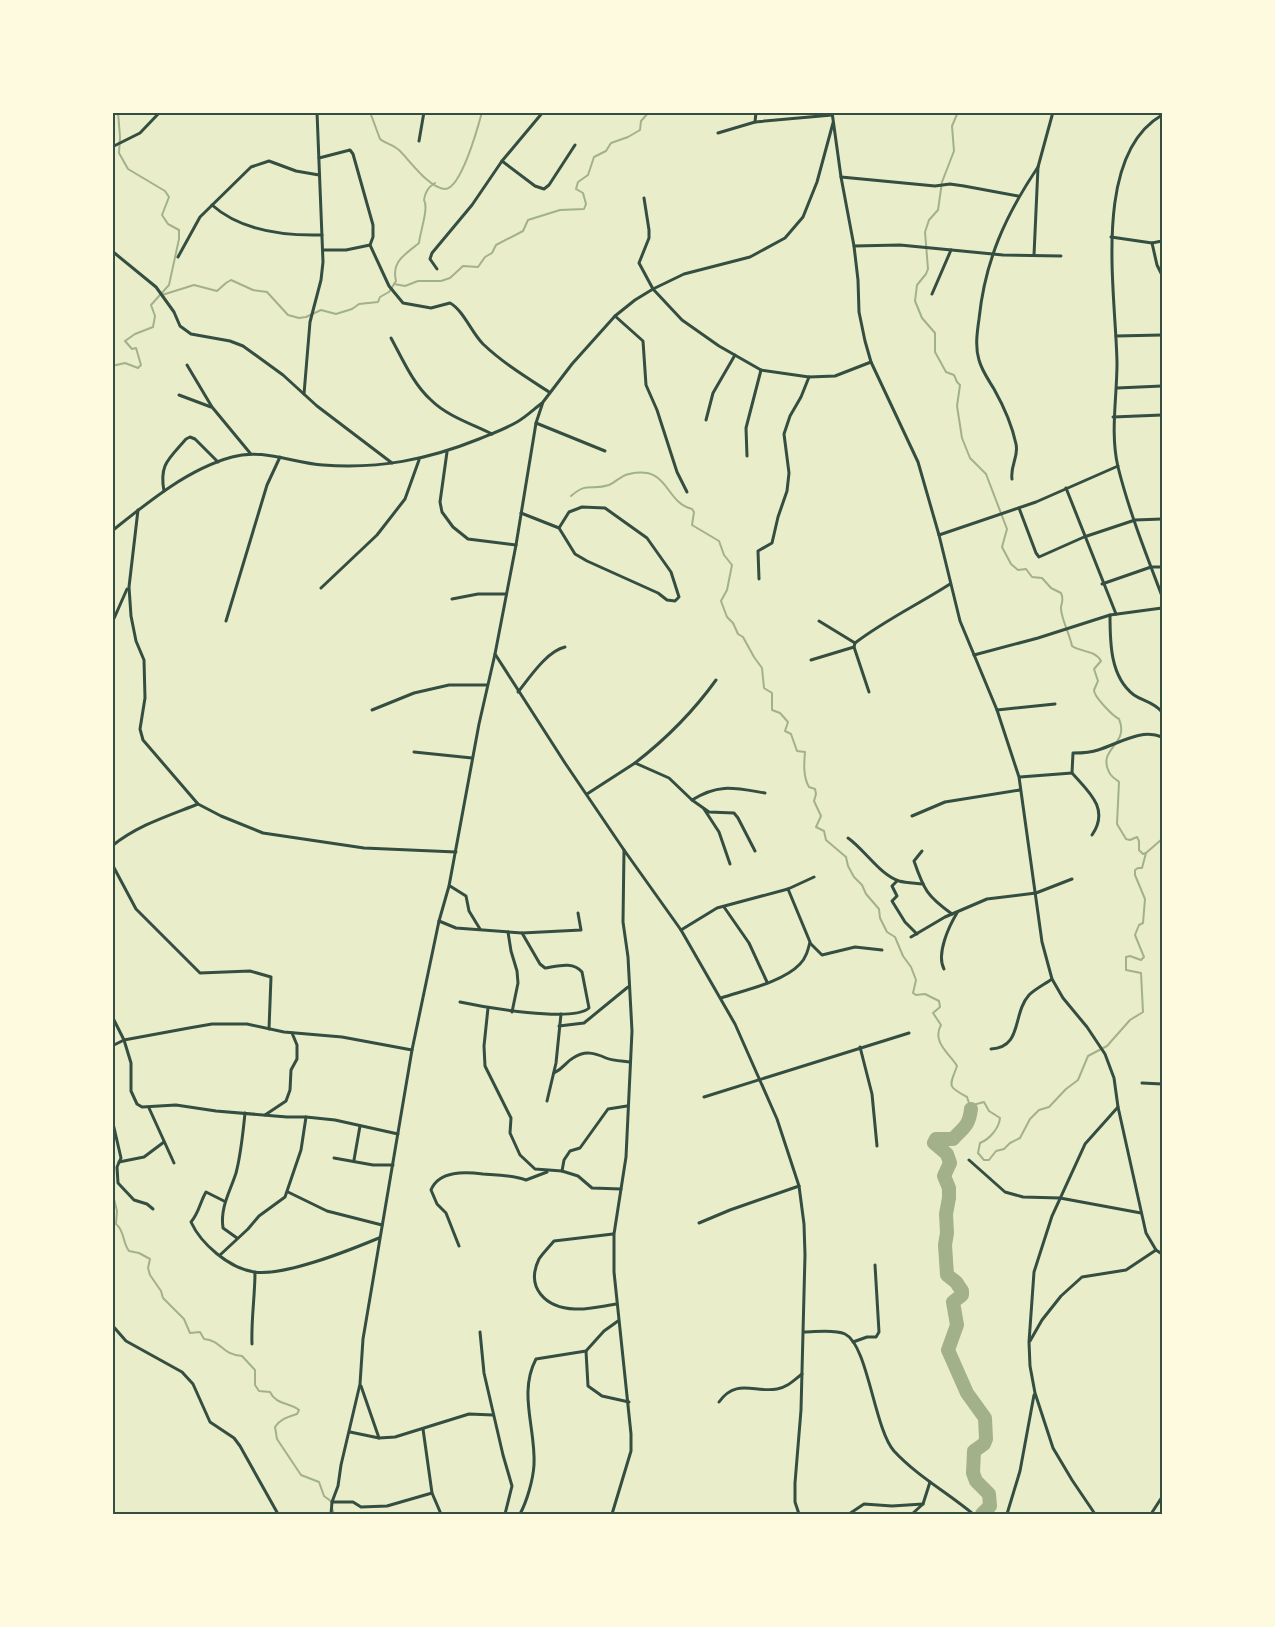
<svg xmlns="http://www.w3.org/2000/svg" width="1275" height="1627" viewBox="0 0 1275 1627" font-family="'Space Grotesk',sans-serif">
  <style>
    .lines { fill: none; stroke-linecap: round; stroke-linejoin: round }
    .stream { stroke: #a3b18a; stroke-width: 2 }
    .river { stroke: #a3b18a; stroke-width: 14 }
    .minor { stroke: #344e41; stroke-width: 3 }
    .neatline { fill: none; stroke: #344e41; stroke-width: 2 }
  </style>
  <rect width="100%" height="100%" fill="#e9edc9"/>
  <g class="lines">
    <g class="stream">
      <path d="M 370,112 L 380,139 C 386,144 395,145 400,151 C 410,161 430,189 445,189 C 461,189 478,127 482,112"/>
      <path d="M 958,112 L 952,126 L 954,151 L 942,182 L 938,210 L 929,220 L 925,232 L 928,269 L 926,274 L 917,285 L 915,301 L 922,318 L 935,333 L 935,352 L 946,372 L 954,375 L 957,382 L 960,385 L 957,406 L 962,438 L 970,458 L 986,474 L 1007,529 L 1002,547 L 1011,564 L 1018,570 L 1026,569 L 1032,577 L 1042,578 L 1051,588 L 1061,593 C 1064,600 1062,601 1061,607 C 1060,617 1070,634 1072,646 C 1080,652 1095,650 1101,661 L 1094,669 L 1098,681 C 1097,683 1095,688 1094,690 C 1094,697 1113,716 1119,719 C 1130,745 1097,748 1109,772 C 1111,777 1116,779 1119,782 L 1117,824 L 1126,839 L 1130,840 L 1137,837 L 1139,841 L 1139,850 L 1143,854 L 1146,853"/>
      <polyline points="394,284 405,286 418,281 441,281 450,278 463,266 478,267 485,257 492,253 496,245 523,231 528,220 560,210 584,209 586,204 583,193 576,189 578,182 588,175 594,157 606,151 611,143 628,137 640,130 641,121 649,112"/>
      <path d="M 162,295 L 194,285 L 217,291 L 226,283 L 231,280 L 253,290 L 267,292 L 288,315 L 299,318 L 306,317 L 321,310 L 336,314 L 352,309 L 359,304 L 378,302 L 380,297 L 389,292 L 396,281 C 391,261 406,254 419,243 C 420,232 429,208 424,200 C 425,192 428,187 435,183"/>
      <polyline points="112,366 125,363 138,368 141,365 136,348 132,349 125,341 135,334 153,327 155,316 151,305 169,285 179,239 179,230 168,224 162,215 169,197 165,191 128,169 119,153 120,137 118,112"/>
      <path d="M 571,496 C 588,481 591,491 609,485 C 616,482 620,476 629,474 C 670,465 663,501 692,509 L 694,512 L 692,525 L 719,541 L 724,555 L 732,565 L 727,590 L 721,601 L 727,617 L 733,623 L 738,634 L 743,637 L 754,657 L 762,668 L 764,688 L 772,693 L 772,710 L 780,713 L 788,722 L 785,731 L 791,734 L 797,751 L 805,752 C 804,763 803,777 809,787 L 815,789 L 816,794 L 814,801 L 821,816 L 816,827 L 824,831 L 826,840 L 846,857 L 848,866 L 854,877 L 862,885 L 866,894 L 879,909 L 880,918 L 887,932 L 895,937 L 903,956 L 911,967 L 916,980 L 913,993 L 916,995 L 925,994 L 939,1001 L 940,1007 L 933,1013 L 941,1025 C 931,1042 951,1055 957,1066 C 950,1086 946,1086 967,1097 L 971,1109 L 973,1105 L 984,1102 L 989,1111 L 1000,1118 C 999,1128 990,1139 980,1143 L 978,1153 L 984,1160 L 989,1160 L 996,1151 L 1004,1149 L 1010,1143 L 1020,1138 L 1030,1119 L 1039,1110 L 1049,1107 L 1066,1089 L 1078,1080 L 1088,1056 L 1107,1046 L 1130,1020 L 1143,1012 L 1141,973 L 1126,970 L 1126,957 L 1130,956 L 1141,960 L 1144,957 L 1135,935 L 1139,925 L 1143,923 L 1145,899 L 1135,875 L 1135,870 L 1138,868 L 1142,868 L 1146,853 L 1162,839"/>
      <path d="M 112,1191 L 117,1211 L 116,1224 C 125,1231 122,1242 129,1251 L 139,1253 L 150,1259 L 148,1268 L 150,1275 L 161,1291 L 163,1298 L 184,1319 L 190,1333 L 200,1332 L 204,1339 C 223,1341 220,1354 242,1356 L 255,1370 L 255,1385 L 259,1391 L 270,1392 C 276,1405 289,1402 299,1410 L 297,1414 C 288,1417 280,1419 275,1427 L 277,1439 L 301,1475 L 319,1482 L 324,1496 L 332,1502"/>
      <polyline points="332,1508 334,1514"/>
    </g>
    <path class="river" d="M 971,1109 C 969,1126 964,1127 953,1139 L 936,1139 L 934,1143 L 947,1154 L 950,1163 L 944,1176 L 949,1188 L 949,1198 L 946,1214 L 947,1233 L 945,1245 L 947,1275 L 956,1282 L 962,1291 L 962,1295 L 953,1302 L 957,1325 L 948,1350 L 967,1393 L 985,1418 L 986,1439 L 984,1444 L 974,1451 L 973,1473 L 976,1481 L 989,1494 L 990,1506 L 982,1514"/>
    <g class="minor">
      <polyline points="832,112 841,177 854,246 858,280 859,312 865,341 871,362 918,462 939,535 960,621 997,710 1019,777 1042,942 1052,979 1063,998 1087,1027 1105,1054 1114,1078 1118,1107 1085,1144 1052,1216 1034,1272 1029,1342 1030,1366 1035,1393 1053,1448 1072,1480 1095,1514"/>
      <path d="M 1162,115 C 1091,156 1116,294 1117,363 C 1117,398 1110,433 1118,467 C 1129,511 1146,554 1162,596"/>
      <polyline points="755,122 756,112"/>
      <polyline points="718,133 755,122 832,115"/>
      <polyline points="419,141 424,112"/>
      <polyline points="112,147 140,133 160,112"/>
      <polyline points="319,158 350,150 353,154 373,225 373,237 370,245 346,250 323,250"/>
      <polyline points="502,161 535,186 544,189 549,185 575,145"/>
      <polyline points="841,177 935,186 950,184 964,186 1018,196"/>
      <polyline points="644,198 649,230 649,238 639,263 653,289 682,320 719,346 761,370 809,377 835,376 871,362"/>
      <path d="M 212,205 C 241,231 284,236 322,235"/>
      <polyline points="1111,237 1152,243 1162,241"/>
      <polyline points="1152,243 1157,265 1162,275"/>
      <path d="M 370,245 L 389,286 L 403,303 L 431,308 L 450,303 C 463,310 472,333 483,344 C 503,363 526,377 549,392"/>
      <polyline points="854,246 900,245 1003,255 1061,256"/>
      <polyline points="112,251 156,287 174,312 180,326 191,334 230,341 243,346 283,375 317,406 392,463"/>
      <polyline points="1034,255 1038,167 1053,112"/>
      <polyline points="178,257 200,217 251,167 269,161 296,171 319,175"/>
      <polyline points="437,269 430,259 432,253 472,205 502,161 543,112"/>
      <polyline points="932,294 951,250"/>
      <polyline points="615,316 643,341 646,385 657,410 677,472 687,492"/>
      <polyline points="1116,336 1162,335"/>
      <path d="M 391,338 C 402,358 413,384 431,400 C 447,416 472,424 492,434"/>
      <polyline points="187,365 212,407 250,453"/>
      <polyline points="1117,388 1162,386"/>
      <polyline points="304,394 310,322 321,280 323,262 317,112"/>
      <polyline points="179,395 211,407"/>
      <polyline points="1113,417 1162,415"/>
      <polyline points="706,420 713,393 735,355"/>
      <polyline points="536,423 605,451"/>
      <polyline points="447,452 440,502 442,512 453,527 468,539 516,545"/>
      <polyline points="747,456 746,428 761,370"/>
      <path d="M 1012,479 C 1010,465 1019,457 1016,444 C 1012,425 1003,405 994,389 C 988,379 982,371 979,360 C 975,347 977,333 979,319 C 985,261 1005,216 1038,167"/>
      <polyline points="1066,488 1116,614"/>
      <path d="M 164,491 C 159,464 169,459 186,439 L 190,437 L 195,439 L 218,462"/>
      <polyline points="1019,508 1036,553 1039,557 1084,537 1135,520 1162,519"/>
      <polyline points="138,510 129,587 131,616 136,641 144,660 145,698 140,729 143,740 198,804 221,816 263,833 364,848 456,852"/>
      <polyline points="521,513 559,528 575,554 587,561 658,593 667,600 675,601 679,597 671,572 647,538 605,508 582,507 569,512 559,528"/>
      <path d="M 112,531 C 148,502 188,469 232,457 C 262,448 293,463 323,465 C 379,469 427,460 479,439 C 491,434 505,429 517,422 C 526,417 534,409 542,403"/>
      <polyline points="939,535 1036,502 1118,466"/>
      <polyline points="759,579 758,551 772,543 778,517 787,491 789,473 784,434 790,416 801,397 809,377"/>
      <polyline points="1102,584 1151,567 1162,567"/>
      <polyline points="321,588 377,535 405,499 419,460"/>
      <polyline points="452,599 478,594 506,594"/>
      <path d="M 1110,615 C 1110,642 1110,677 1134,695 C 1144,702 1152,701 1162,712"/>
      <polyline points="226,621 267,485 280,457"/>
      <polyline points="819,621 855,643 854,647 869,692"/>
      <polyline points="112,623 127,589"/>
      <path d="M 855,643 C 885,620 919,604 950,584"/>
      <polyline points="495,654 565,763 624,850"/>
      <polyline points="974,655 1038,638 1110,615 1162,608"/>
      <polyline points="811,660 854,647"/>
      <path d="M 518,692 C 530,677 547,651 565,647"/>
      <polyline points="372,710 414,693 449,685 487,685"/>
      <polyline points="997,710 1055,704"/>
      <polyline points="414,752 472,758"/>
      <path d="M 635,763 C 666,739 693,712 716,680"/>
      <polyline points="1020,777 1072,773"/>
      <polyline points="587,794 635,763 669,778 692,800 709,812 734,813 738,818 755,851"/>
      <path d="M 692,800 C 719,783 735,788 765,793"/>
      <polyline points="704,809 719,832 730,864"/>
      <polyline points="912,816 945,802 1020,790"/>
      <path d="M 1092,835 C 1110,809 1089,792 1072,773 L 1073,753 C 1081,753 1090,753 1098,750 C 1118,744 1141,728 1162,737"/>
      <path d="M 848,838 C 865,850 880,875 899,881 C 906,883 915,883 923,884"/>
      <path d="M 112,846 C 138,825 168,816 198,804"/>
      <path d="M 922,851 L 914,861 C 924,890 927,896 952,914"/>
      <polyline points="112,864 136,909 200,973 250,971 271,977 269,1029"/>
      <polyline points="897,881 892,886 897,896 892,901 905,922 917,934"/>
      <polyline points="450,886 466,896 469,911 480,929"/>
      <polyline points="724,907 749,943 767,982"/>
      <path d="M 439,921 L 456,928 L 522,933 L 540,964 L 545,968 C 558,966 573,961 582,972 L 589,1008 C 573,1023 483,1007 460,1002"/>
      <polyline points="681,930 717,908 788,889 814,877"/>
      <polyline points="508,932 511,951 517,971 518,983 512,1012"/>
      <polyline points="522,933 581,930 578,913"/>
      <polyline points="911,937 945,917 987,899 1036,893 1072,879"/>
      <polyline points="810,943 822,955 855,947 882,950"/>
      <path d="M 944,969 C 936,954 949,926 957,913"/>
      <path d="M 721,998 C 745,990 783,982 800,964 C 806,958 808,950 810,942 L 788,889"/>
      <polyline points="488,1008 484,1046 485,1066 511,1118 510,1133 520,1155 535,1169 562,1171 578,1176 592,1188 621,1189"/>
      <polyline points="112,1016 124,1040 131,1063 131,1091 137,1104 142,1107 176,1105 216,1111 287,1117 306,1117 301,1150 285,1197 259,1216 248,1229 220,1255"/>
      <polyline points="559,1026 584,1023 628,987"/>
      <polyline points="112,1046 124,1040 189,1028 212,1024 247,1024 284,1032 342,1037 412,1050"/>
      <polyline points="860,1047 872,1094 877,1146"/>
      <path d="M 991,1049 C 1023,1047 1012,1014 1029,995 C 1035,989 1045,984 1052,979"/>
      <path d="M 554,1073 C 564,1068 566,1062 573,1058 C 585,1050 595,1053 606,1058 C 613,1061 623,1061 630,1062"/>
      <polyline points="1142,1083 1162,1084"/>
      <polyline points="704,1097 909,1033"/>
      <polyline points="547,1101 556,1063 561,1014"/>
      <polyline points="1118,1107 1146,1233 1156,1250 1162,1254"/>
      <polyline points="149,1108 174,1163"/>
      <polyline points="265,1115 286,1101 290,1090 291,1070 297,1059 297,1045 292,1033"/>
      <polyline points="306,1117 335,1120 398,1134"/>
      <polyline points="112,1119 121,1158 117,1167 118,1183 134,1200 147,1204 153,1209"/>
      <polyline points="334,1158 373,1165 393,1165"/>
      <polyline points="354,1160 360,1126"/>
      <polyline points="969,1160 1005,1192 1023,1197 1060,1198 1141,1213"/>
      <polyline points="119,1162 144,1157 164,1142"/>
      <polyline points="562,1171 564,1160 570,1151 580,1148 608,1109 627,1106"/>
      <polyline points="288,1192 327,1211 382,1225"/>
      <path d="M 224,1201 L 206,1192 C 200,1202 199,1213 191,1222 C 201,1244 229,1268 254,1272 C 284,1277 350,1250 379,1238"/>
      <polyline points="699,1223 730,1210 799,1186"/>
      <path d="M 613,1234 L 554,1241 C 549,1247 543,1253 539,1259 C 525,1288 546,1308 575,1309 C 588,1310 603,1306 617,1304"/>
      <path d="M 237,1238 L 223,1228 C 220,1207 230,1192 236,1173 C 241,1154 243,1133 245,1113"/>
      <path d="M 459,1246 L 446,1213 L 437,1204 L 431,1190 C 439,1170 466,1172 483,1174 C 498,1175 512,1175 526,1180 L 547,1172"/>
      <polyline points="112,1325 126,1341 182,1372 193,1384 210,1422 234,1438 240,1446 278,1514"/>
      <polyline points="480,1332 484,1373 503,1455 512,1486 505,1514"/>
      <path d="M 804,1332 C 816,1332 834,1329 845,1334 C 868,1345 874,1428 894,1451 C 917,1476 948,1493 973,1514"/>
      <polyline points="1030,1341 1042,1320 1061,1296 1082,1277 1126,1270 1156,1250"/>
      <polyline points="853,1342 867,1337 876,1337 879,1332 875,1265"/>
      <path d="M 252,1344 C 251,1320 255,1296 255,1272"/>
      <polyline points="586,1351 588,1386 602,1396 629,1402"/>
      <polyline points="361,1386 379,1438"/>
      <path d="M 719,1402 C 736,1378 754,1393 777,1389 C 788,1387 794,1380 802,1374"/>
      <polyline points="423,1429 432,1493 441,1514"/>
      <polyline points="350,1432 379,1438 395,1437 469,1414 493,1415"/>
      <polyline points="332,1502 353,1502 361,1507 387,1506 432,1493"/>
      <polyline points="331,1514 332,1502 338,1486 341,1465 360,1384 363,1339 412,1050 439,921 449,886 479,724 495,654 516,545 536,423 543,402 572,364 615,316 635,300 653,289 684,274 750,257 785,238 803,217 817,182 833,123"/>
      <path d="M 520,1514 C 527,1501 533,1480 534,1465 C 536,1429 518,1393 536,1359 L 586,1351 L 604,1331 L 618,1321"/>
      <polyline points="612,1514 631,1451 631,1434 614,1272 614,1234 626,1157 632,1031 628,957 623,922 624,850 681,930 735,1024 777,1119 799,1186 804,1224 805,1255 801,1410 795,1483 795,1502 799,1514"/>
      <polyline points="849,1514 864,1504 892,1506 923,1504"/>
      <polyline points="912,1514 923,1504 930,1482"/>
      <polyline points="1007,1514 1020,1471 1034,1395"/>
      <polyline points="1151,1514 1162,1497"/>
    </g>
  </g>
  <rect width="1275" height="1627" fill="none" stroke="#fefae0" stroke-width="228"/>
  <rect x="114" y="114" width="1047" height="1399" class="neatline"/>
</svg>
